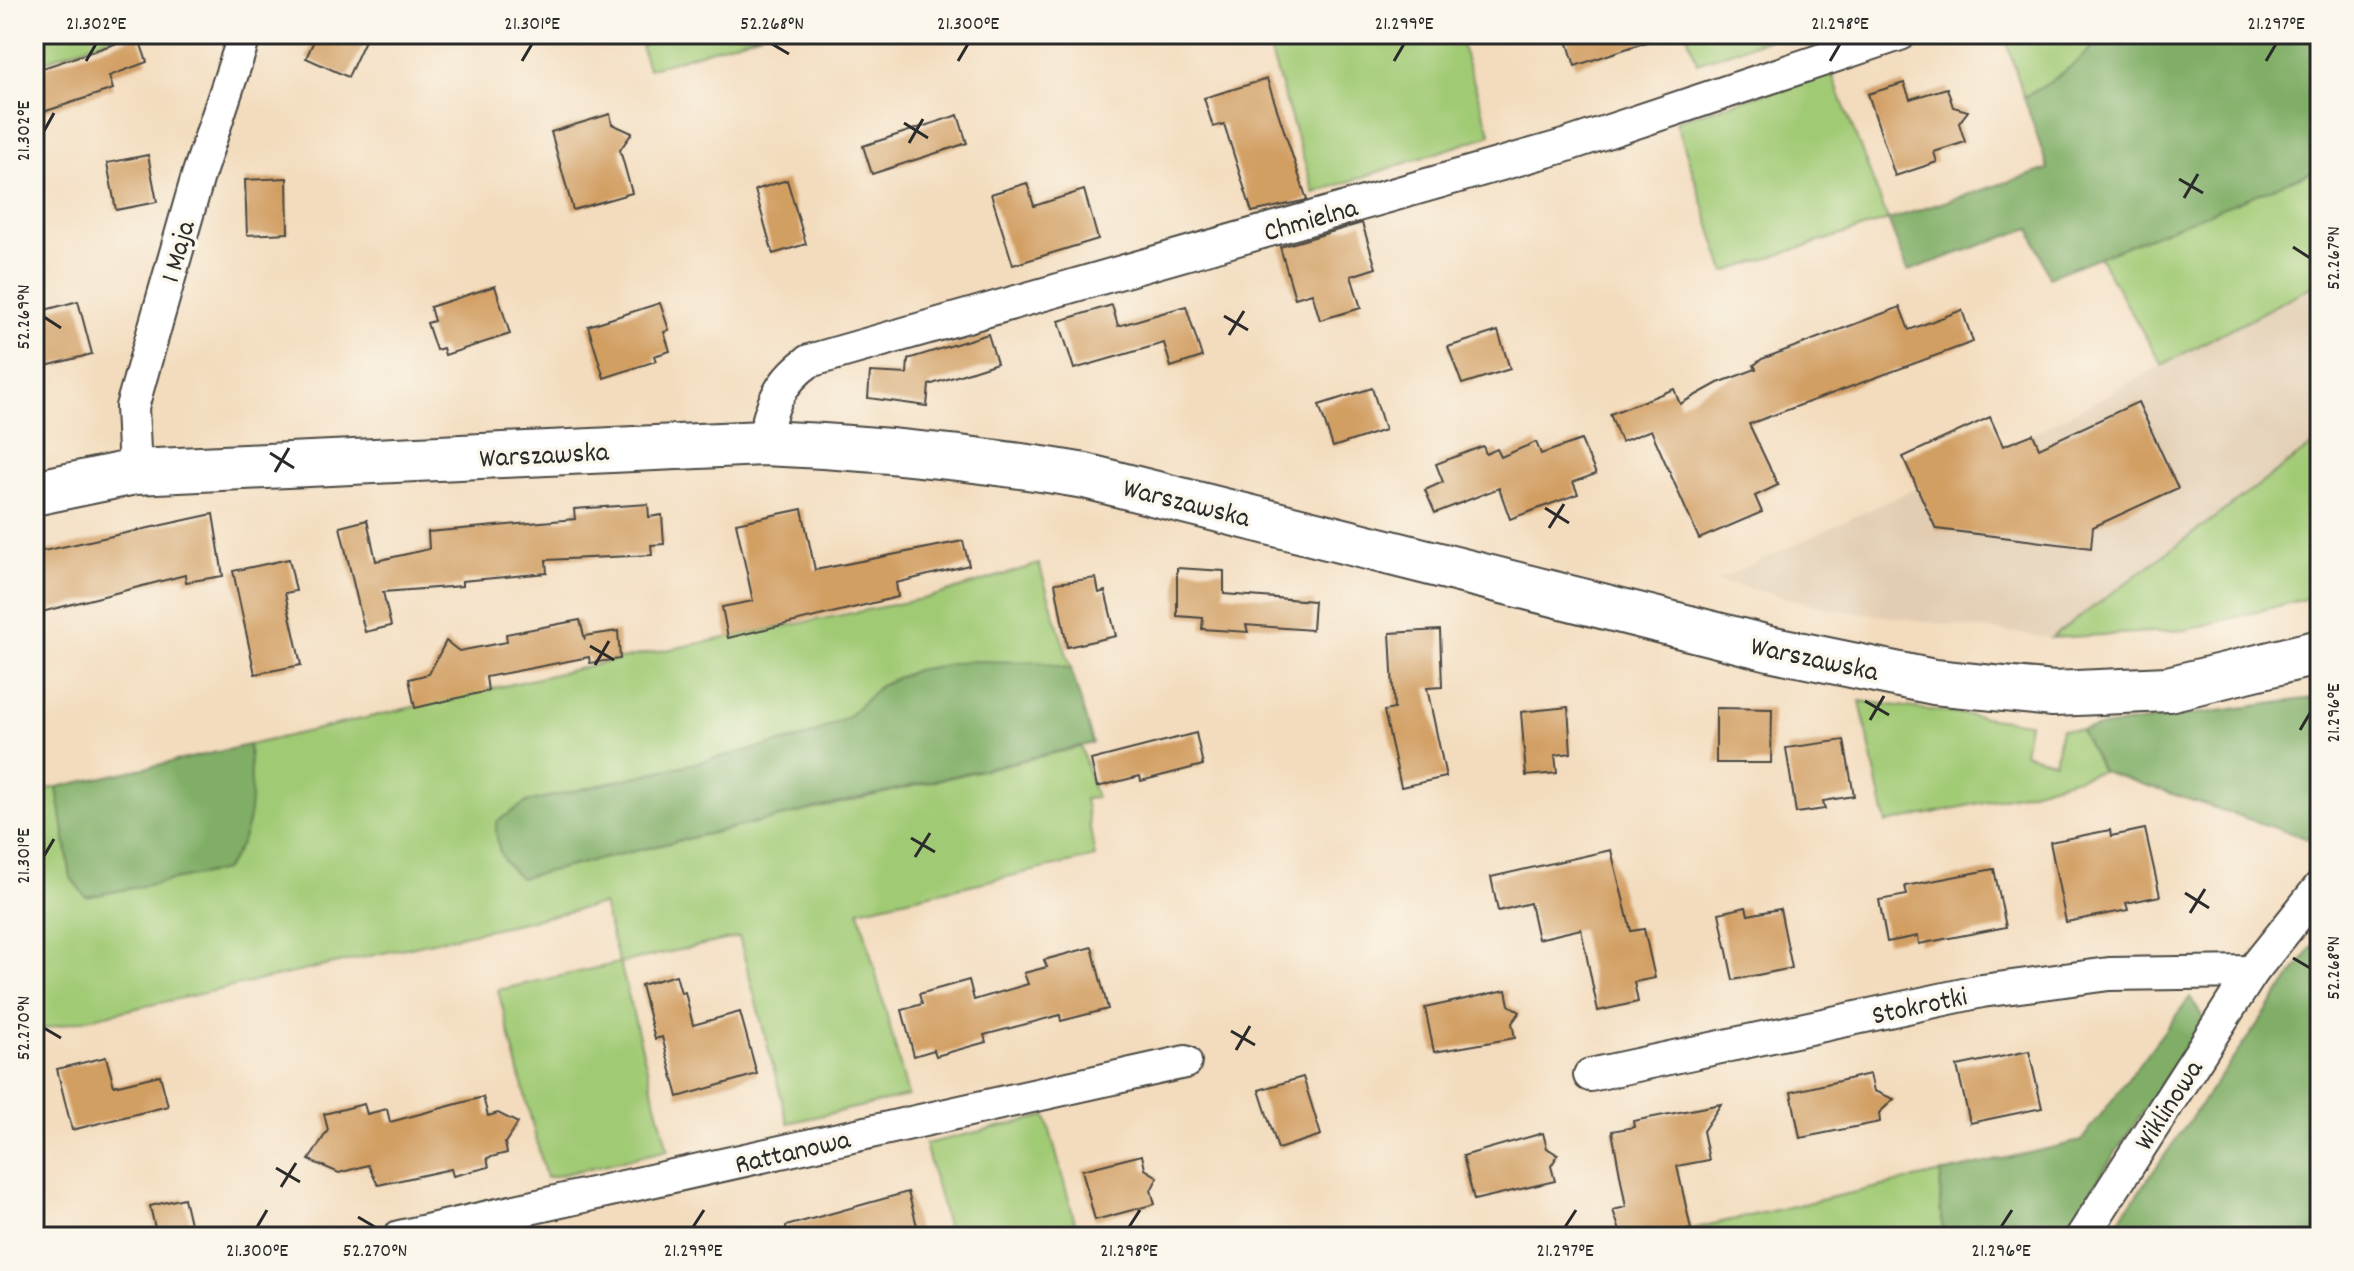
<svg xmlns="http://www.w3.org/2000/svg" width="2354" height="1271" viewBox="0 0 2354 1271" font-family="Dekko,sans-serif">
  <style>
    .built { fill: #e2cdb2 }
    .green { fill: #a1ca75; stroke: #667a50; stroke-width: 2 }
    .forest { fill: #80ae66; stroke: #566c48; stroke-width: 2 }
    .building { fill: #d29f63 }
    .lines { fill: none; stroke-linecap: round; stroke-linejoin: round }
    .street-casing { stroke: #494641; stroke-width: 36 }
    .secondary-casing { stroke: #494641; stroke-width: 48 }
    .street { stroke: #fff; stroke-width: 32 }
    .secondary { stroke: #fff; stroke-width: 44 }
    .ticks { fill: none; stroke: #2b2b2b; stroke-width: 3 }
    .labels { text-anchor: middle; stroke-width: 7; stroke-linejoin: round; paint-order: stroke }
    .street-label { font-size: 28px; fill: #2b2b2b; stroke: #fbf7ec }
    .neatline { fill: none; stroke: #2b2b2b; stroke-width: 3 }
    .ticks-label { font-size: 20px; text-anchor: middle; fill: #2b2b2b }
  </style>
  <rect width="100%" height="100%" fill="#fbf7ec"/>
  <filter id="ink" filterUnits="userSpaceOnUse"><feTurbulence type="fractalNoise" baseFrequency=".0125" numOctaves="2"/><feDisplacementMap in="SourceGraphic" scale="16" xChannelSelector="R" yChannelSelector="G"/><feConvolveMatrix kernelMatrix="1 2 1 2 8 2 1 2 1" color-interpolation-filters="sRGB"/></filter>
  <filter id="wash" filterUnits="userSpaceOnUse"><feTurbulence type="fractalNoise" baseFrequency=".006" numOctaves="4" result="noise"/><feDisplacementMap in="SourceGraphic" scale="32" xChannelSelector="R" yChannelSelector="G"/><feGaussianBlur stdDeviation="1.8" result="paint"/><feColorMatrix in="noise" values="0 0 0 0 0 0 0 0 0 0 0 0 0 0 0 0 0 1.4 0 .05"/><feComposite in="paint" operator="in"/></filter>
  <g filter="url(#wash)">
    <rect width="100%" height="100%" fill="#f3dcbd"/>
    <polygon class="built" points="2320,282 2320,440 2051,638 1833,609 1716,581 2033,434"/>
    <g class="green">
      <polygon points="34,34 120,34 34,65"/>
      <polygon points="678,34 761,34 648,69 641,46"/>
      <polygon points="1265,34 1458,34 1491,135 1314,193"/>
      <polygon points="1687,34 1784,34 1697,63"/>
      <polygon points="2004,34 2107,34 2056,81 2024,97"/>
      <polygon points="1831,72 1888,220 1725,272 1676,121"/>
      <polygon points="2320,169 2320,282 2162,365 2098,255"/>
      <polygon points="2320,440 2320,595 2186,630 2051,638"/>
      <path d="M 1039,564 L 1071,669 L 1039,662 L 882,684 L 847,718 L 806,737 L 527,802 L 520,878 L 1081,747 L 1096,798 L 1085,799 L 1095,857 L 859,910 L 908,1096 L 788,1123 L 739,937 L 620,963 L 668,1150 L 546,1178 L 498,990 L 619,963 L 603,904 L 34,1031 L 34,792 L 57,787 L 71,878 L 86,897 L 224,870 C 254,835 252,789 249,745 L 620,659 L 927,598 Z"/>
      <polygon points="1860,701 2029,723 2024,753 2055,762 2061,728 2080,730 2102,771 2017,795 1886,823"/>
      <polygon points="1046,1116 1079,1237 950,1237 925,1144"/>
      <polygon points="1941,1173 1940,1208 1944,1237 1655,1237"/>
    </g>
    <g class="forest">
      <path d="M 2320,34 L 2320,169 L 2049,277 L 2030,228 L 1908,271 L 1888,220 L 2048,169 L 2024,97 C 2062,78 2075,62 2106,35 Z"/>
      <path d="M 969,661 L 1039,662 L 1071,669 L 1093,743 L 520,878 C 500,861 496,848 496,822 L 527,802 L 806,737 L 847,718 L 882,684 L 916,670 Z"/>
      <polygon points="2320,697 2319,858 2312,840 2102,771 2080,730"/>
      <path d="M 249,745 C 252,793 257,831 224,870 L 86,897 L 71,878 L 57,787 Z"/>
      <polygon points="2312,947 2320,949 2320,1237 2107,1237"/>
      <polygon points="2190,997 2204,1019 2060,1237 1944,1237 1940,1208 1941,1173 2081,1141"/>
    </g>
    <g id="blocks">
      <g class="building">
        <polygon points="317,34 368,34 348,77 306,58"/>
        <polygon points="1565,34 1654,34 1655,39 1575,66"/>
        <polygon points="138,36 147,62 109,76 113,89 34,115 34,71"/>
        <polygon points="1267,79 1307,200 1252,212 1224,124 1213,127 1204,98"/>
        <polygon points="1904,83 1910,99 1947,88 1953,107 1968,111 1959,123 1965,142 1934,152 1937,162 1895,176 1868,94"/>
        <polygon points="610,114 612,124 632,133 620,150 632,193 573,210 551,132"/>
        <polygon points="958,115 967,143 872,174 863,146"/>
        <polygon points="148,155 157,202 116,210 107,163"/>
        <polygon points="287,178 288,233 247,235 245,180"/>
        <polygon points="787,180 806,244 773,254 755,190"/>
        <polygon points="1027,183 1034,206 1084,190 1098,239 1013,265 991,194"/>
        <polygon points="1362,223 1376,268 1351,276 1361,308 1320,320 1312,293 1295,298 1280,247"/>
        <polygon points="495,286 510,334 445,355 443,348 436,350 427,323 434,321 430,307"/>
        <polygon points="78,301 92,354 42,367 40,361 34,363 34,313"/>
        <polygon points="660,303 669,330 664,332 670,351 654,356 656,361 604,378 588,326"/>
        <polygon points="1112,305 1118,326 1186,306 1202,357 1171,367 1164,343 1074,369 1059,321"/>
        <polygon points="1900,307 1909,330 1962,310 1973,342 1749,424 1778,485 1755,496 1762,512 1699,539 1651,430 1621,442 1610,414 1674,389 1680,404 1718,383 1756,369 1754,365 1762,359"/>
        <polygon points="1498,331 1510,369 1462,384 1448,347"/>
        <polygon points="988,334 997,363 929,385 927,406 868,398 870,372 907,374 908,359"/>
        <polygon points="1372,388 1385,430 1333,447 1319,405"/>
        <polygon points="2138,402 2178,488 2093,527 2091,548 1936,529 1903,457 1990,417 2003,446 2033,434 2039,448"/>
        <polygon points="1581,440 1596,474 1573,482 1578,494 1510,519 1499,488 1435,513 1425,490 1443,482 1436,464 1483,446 1486,454 1497,449 1501,457 1536,442 1541,454"/>
        <polygon points="648,504 649,517 662,515 664,544 651,545 652,555 546,560 547,573 462,581 462,586 383,592 391,626 365,632 340,527 367,520 376,561 429,549 428,532 575,519 574,509"/>
        <polygon points="802,509 815,570 963,541 969,565 896,583 898,597 728,638 722,607 753,601 736,523"/>
        <polygon points="213,514 223,576 186,582 185,575 34,614 34,553"/>
        <polygon points="289,559 296,591 285,593 301,665 255,674 233,571"/>
        <polygon points="1177,568 1224,571 1224,594 1314,601 1312,630 1246,625 1248,632 1202,629 1203,618 1177,616"/>
        <polygon points="1096,578 1099,593 1105,591 1116,636 1067,647 1055,583"/>
        <polygon points="580,620 585,640 584,636 618,631 620,659 590,663 589,657 486,677 488,691 415,708 409,679 429,674 446,641 459,651 507,642 506,634"/>
        <polygon points="1440,630 1442,687 1427,688 1446,777 1401,787 1384,711 1394,709 1390,633"/>
        <polygon points="1568,707 1571,753 1555,755 1557,773 1526,776 1521,712"/>
        <polygon points="1716,708 1772,709 1771,763 1716,763"/>
        <polygon points="1196,733 1203,765 1141,781 1140,776 1097,787 1091,760"/>
        <polygon points="1844,740 1854,796 1823,801 1825,809 1796,813 1786,748"/>
        <polygon points="2145,829 2160,896 2126,903 2128,910 2066,922 2050,842 2110,830 2111,836"/>
        <polygon points="1611,850 1631,931 1644,929 1655,978 1634,982 1638,1002 1598,1011 1581,929 1538,939 1530,903 1498,911 1491,877"/>
        <polygon points="1994,869 2006,927 1919,944 1918,936 1887,942 1879,900 1907,895 1905,886"/>
        <polygon points="1746,907 1748,915 1780,909 1792,968 1733,980 1719,913"/>
        <polygon points="1092,947 1108,1009 1061,1021 1060,1015 984,1035 986,1042 936,1056 934,1050 914,1056 902,1010 922,1004 919,994 969,980 974,1000 1028,984 1024,973 1047,967 1044,960"/>
        <polygon points="676,975 681,993 685,992 693,1025 740,1012 757,1074 678,1097 662,1037 655,1039 641,985"/>
        <polygon points="1506,990 1509,1005 1520,1012 1512,1023 1515,1038 1434,1052 1425,1008"/>
        <polygon points="2029,1051 2042,1108 1970,1123 1957,1066"/>
        <polygon points="106,1057 114,1086 160,1075 168,1106 72,1130 57,1069"/>
        <polygon points="1870,1074 1874,1091 1894,1099 1879,1113 1880,1122 1800,1138 1791,1092"/>
        <polygon points="1303,1077 1321,1135 1278,1149 1259,1090"/>
        <polygon points="483,1097 488,1116 498,1113 518,1123 505,1143 507,1153 487,1158 489,1167 453,1176 451,1169 378,1185 368,1165 339,1173 309,1160 328,1130 324,1114 364,1104 367,1114 387,1109 390,1122"/>
        <polygon points="1721,1104 1703,1131 1709,1160 1677,1166 1691,1229 1654,1237 1622,1237 1613,1210 1626,1207 1612,1131 1634,1127 1633,1121"/>
        <polygon points="1543,1133 1547,1148 1558,1155 1551,1166 1555,1181 1474,1200 1463,1156"/>
        <polygon points="1142,1155 1145,1169 1158,1177 1151,1190 1155,1204 1095,1220 1082,1170"/>
        <polygon points="908,1192 920,1237 787,1237 786,1226"/>
        <polygon points="184,1198 192,1232 157,1237 150,1206"/>
      </g>
    </g>
  </g>
  <g filter="url(#ink)">
    <use href="#blocks" fill-opacity="0" stroke="#494641" stroke-width="2"/>
    <g class="lines">
      <g class="street-casing">
        <g id="street">
          <path d="M 763,443 C 771,406 778,383 809,361 L 1564,146 L 1900,34"/>
          <polyline points="135,472 132,407 198,176 245,34"/>
          <polyline points="1590,1075 1982,991 2109,974 2252,972"/>
          <polyline points="399,1237 1185,1062"/>
          <polyline points="2082,1237 2252,972 2320,887"/>
        </g>
      </g>
      <g class="secondary-casing">
        <path id="secondary" d="M 34,493 L 135,472 L 763,443 C 872,447 979,458 1085,476 L 1769,648 L 1934,682 L 2053,694 L 2168,689 L 2320,652"/>
      </g>
      <use href="#street" class="street"/>
      <use href="#secondary" class="secondary"/>
    </g>
  </g>
  <path class="ticks" d="M 772,44 L 789,54M 86,61 L 96,44M 522,61 L 532,44M 958,61 L 968,44M 1394,61 L 1404,44M 1830,61 L 1840,44M 2266,61 L 2276,44M 904,123 L 928,138M 44,131 L 54,113M 909,143 L 923,119M 2179,179 L 2203,193M 2184,198 L 2198,174M 2293,247 L 2310,258M 1224,316 L 1248,330M 44,317 L 61,328M 1229,335 L 1244,311M 270,453 L 294,468M 275,472 L 289,448M 1545,508 L 1569,523M 1549,528 L 1564,504M 590,646 L 614,660M 595,665 L 609,641M 1865,701 L 1889,715M 1870,720 L 1884,696M 2300,730 L 2310,713M 911,838 L 935,852M 44,856 L 54,839M 915,857 L 930,833M 2185,893 L 2209,908M 2190,913 L 2205,889M 2293,958 L 2310,968M 44,1028 L 61,1038M 1231,1031 L 1255,1045M 1236,1050 L 1250,1026M 276,1168 L 300,1182M 281,1187 L 296,1163M 358,1217 L 375,1227M 257,1227 L 267,1210M 693,1227 L 704,1210M 1129,1227 L 1140,1210M 1565,1227 L 1576,1210M 2001,1227 L 2012,1210"/>
  <g class="labels">
    <g class="street-label">
      <text transform="translate(1310 218) rotate(-16)" y="10">Chmielna</text>
      <text transform="translate(176 251) rotate(-74)" y="10">1 Maja</text>
      <text transform="translate(544 453) rotate(-3)" y="10">Warszawska</text>
      <text transform="translate(1187 501) rotate(14)" y="10">Warszawska</text>
      <text transform="translate(1815 657) rotate(12)" y="10">Warszawska</text>
      <text transform="translate(1919 1004) rotate(-12)" y="10">Stokrotki</text>
      <text transform="translate(2167 1104) rotate(-57)" y="10">Wiklinowa</text>
      <text transform="translate(792 1150) rotate(-13)" y="10">Rattanowa</text>
    </g>
  </g>
  <rect width="2354" height="1271" fill="none" stroke="#fbf7ec" stroke-width="88"/>
  <rect x="44" y="44" width="2266" height="1183" class="neatline"/>
  <g class="ticks-label">
    <text x="96" y="29">21.302°E</text>
    <text x="532" y="29">21.301°E</text>
    <text x="772" y="29">52.268°N</text>
    <text x="968" y="29">21.300°E</text>
    <text x="1404" y="29">21.299°E</text>
    <text x="1840" y="29">21.298°E</text>
    <text x="2276" y="29">21.297°E</text>
    <text transform="translate(22 131) rotate(-90)" y="7">21.302°E</text>
    <text transform="translate(2332 258) rotate(-90)" y="7">52.267°N</text>
    <text transform="translate(22 317) rotate(-90)" y="7">52.269°N</text>
    <text transform="translate(2332 713) rotate(-90)" y="7">21.296°E</text>
    <text transform="translate(22 856) rotate(-90)" y="7">21.301°E</text>
    <text transform="translate(2332 968) rotate(-90)" y="7">52.268°N</text>
    <text transform="translate(22 1028) rotate(-90)" y="7">52.270°N</text>
    <text x="257" y="1256">21.300°E</text>
    <text x="375" y="1256">52.270°N</text>
    <text x="693" y="1256">21.299°E</text>
    <text x="1129" y="1256">21.298°E</text>
    <text x="1565" y="1256">21.297°E</text>
    <text x="2001" y="1256">21.296°E</text>
  </g>
</svg>
